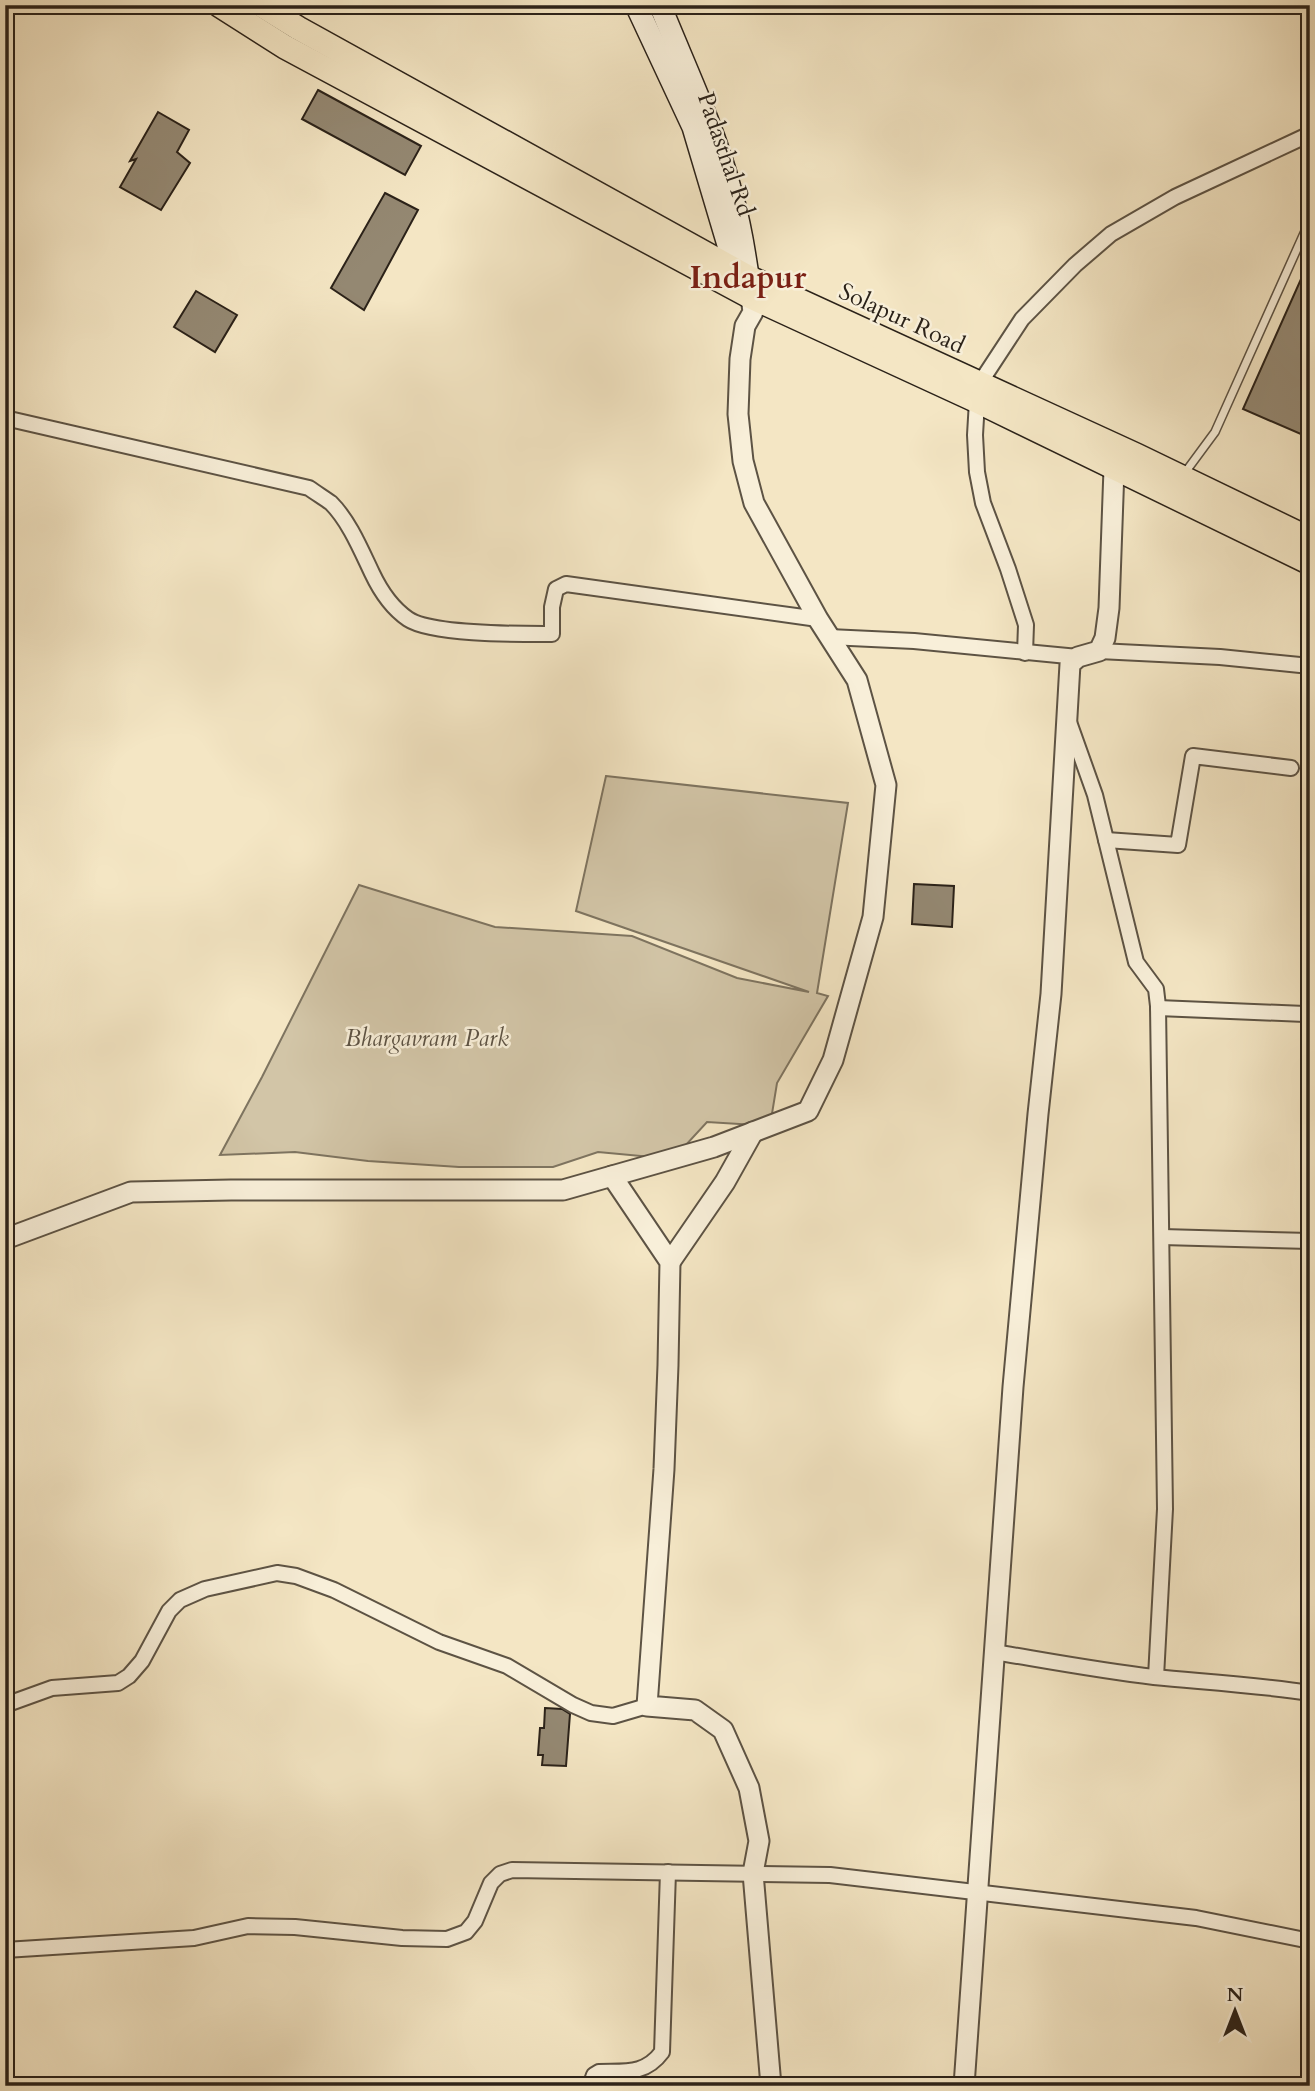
<svg xmlns="http://www.w3.org/2000/svg" width="1315" height="2091" viewBox="0 0 1315 2091" font-family="Cardo,serif">
  <style>
    .green { fill: #d2c5a7; stroke: #7e7460; stroke-width: 2 }
    .building { fill: #948872; stroke: #2b2219; stroke-width: 2 }
    .lines { fill: none; stroke-linecap: round; stroke-linejoin: round }
    .service-casing { stroke: #5d5344; stroke-width: 10 }
    .minor-casing { stroke: #5d5344; stroke-width: 18 }
    .tertiary-casing { stroke: #5d5344; stroke-width: 23 }
    .secondary-casing { stroke: #2b2219; stroke-width: 24 }
    .primary-casing { stroke: #2b2219; stroke-width: 26 }
    .service { stroke: #f8efd9; stroke-width: 7 }
    .minor { stroke: #f8efd9; stroke-width: 14 }
    .tertiary { stroke: #f8efd9; stroke-width: 19 }
    .secondary { stroke: #f8efd9; stroke-width: 21 }
    .primary { stroke: #f4e6c4; stroke-width: 23 }
    .labels { text-anchor: middle; stroke-width: 5; stroke-linejoin: round; paint-order: stroke }
    .street-label { font-size: 24px; fill: #2b2219; stroke: #f8efd9 }
    .park-label { font-size: 24px; font-style: italic; fill: #5d5344; stroke: #f8efd9 }
    .district-label { font-size: 32px; font-weight: bold; fill: #7a1f14; stroke: #f8efd9 }
  </style>
  <rect width="100%" height="100%" fill="#f4e6c4"/>
  <filter id="stains"><feTurbulence type="fractalNoise" baseFrequency=".00286" numOctaves="4"/><feColorMatrix values="0 0 0 0 .2 0 0 0 0 .09 0 0 0 0 .02 0 0 0 .5 -.17"/></filter>
  <radialGradient id="worn" r=".72"><stop offset=".6" stop-color="#630" stop-opacity="0"/><stop offset="1" stop-color="#630" stop-opacity=".3"/></radialGradient>
  <polygon class="green" points="606,776 848,803 817,993 828,996 777,1083 770,1126 707,1122 673,1159 598,1152 553,1167 459,1167 368,1161 295,1152 220,1155 262,1077 359,885 495,927 632,936 737,978 809,992 576,911"/>
  <g class="building">
    <polygon points="318,90 421,146 405,175 302,119"/>
    <polygon points="158,112 189,130 177,152 190,163 161,210 120,187 136,159 130,161"/>
    <polygon points="385,193 418,210 364,310 331,288"/>
    <polygon points="1310,259 1310,379 1302,395 1310,399 1310,438 1243,409"/>
    <polygon points="196,291 237,315 215,352 174,327"/>
    <polygon points="914,884 954,886 952,927 912,924"/>
    <polygon points="545,1708 562,1709 570,1714 566,1766 542,1765 543,1755 538,1755 540,1728 544,1728"/>
  </g>
  <g class="lines">
    <g class="service-casing">
      <polyline id="service" points="1184,474 1215,432 1310,220"/>
    </g>
    <g class="minor-casing">
      <g id="minor">
        <path d="M 5,418 L 309,488 C 316,493 324,498 331,503 C 349,521 361,550 372,573 C 380,590 392,608 408,619 C 432,635 520,634 552,634 L 552,607 L 556,589 L 566,584 L 818,619"/>
        <polyline points="829,637 914,641 1078,657"/>
        <polyline points="1099,651 1220,657 1310,666"/>
        <polyline points="1025,653 1026,625 1008,569 983,503 977,472 975,435 977,401 980,383 1022,319 1075,265 1111,234 1175,197 1310,134"/>
        <polyline points="1069,722 1095,795 1136,962 1156,989 1158,1006 1165,1509 1156,1677"/>
        <polyline points="1106,840 1178,845 1193,756 1291,768"/>
        <polyline points="1158,1008 1305,1014"/>
        <polyline points="1162,1237 1310,1241"/>
        <path d="M 994,1652 C 1048,1661 1101,1671 1154,1677 C 1206,1682 1258,1685 1310,1693"/>
        <polyline points="5,1705 52,1688 118,1683 129,1676 142,1661 169,1611 180,1600 205,1589 277,1573 296,1576 334,1590 439,1642 507,1666 573,1705 591,1713 613,1716 647,1706"/>
        <polyline points="5,1950 194,1938 248,1926 295,1927 402,1938 447,1939 466,1932 475,1921 491,1883 500,1874 512,1870 830,1875 1196,1918 1310,1941"/>
        <path d="M 590,2086 L 594,2075 L 599,2072 C 625,2071 645,2075 662,2052 L 668,1872"/>
      </g>
    </g>
    <g class="tertiary-casing">
      <g id="tertiary">
        <polyline points="612,1176 670,1262 668,1365 664,1469 647,1706 695,1710 723,1730 749,1788 759,1841 753,1873 771,2086"/>
        <polyline points="5,1239 131,1192 231,1190 563,1190 714,1147 808,1111 833,1060 873,917 886,785 857,680 818,619 754,503 743,461 738,414 740,359 745,326 753,312 751,297"/>
        <polyline points="670,1262 725,1182 753,1132"/>
        <polyline points="964,2086 1013,1387 1038,1114 1051,994 1070,664 1078,657 1099,651 1105,638 1109,608 1114,469"/>
      </g>
    </g>
    <g class="secondary-casing">
      <g id="secondary">
        <polyline points="636,5 693,127 737,275"/>
        <path d="M 660,5 C 684,65 713,125 730,188 C 740,221 745,255 750,289"/>
      </g>
    </g>
    <g class="primary-casing">
      <g id="primary">
        <polyline points="219,5 285,47 751,297 977,401 1310,563"/>
        <polyline points="261,5 298,28 748,277 1136,455 1310,539"/>
      </g>
    </g>
    <use href="#service" class="service"/>
    <use href="#minor" class="minor"/>
    <use href="#tertiary" class="tertiary"/>
    <use href="#secondary" class="secondary"/>
    <use href="#primary" class="primary"/>
  </g>
  <g class="labels">
    <g class="street-label">
      <text transform="translate(726 154) rotate(71)" y="8">Padasthal Rd</text>
      <text transform="translate(902 318) rotate(25)" y="8">Solapur Road</text>
    </g>
    <g class="park-label">
      <text x="427" y="1046">Bhargavram Park</text>
    </g>
    <g class="district-label">
      <text x="748" y="288">Indapur</text>
    </g>
  </g>
  <rect width="1315" height="2091" fill="none" stroke="#f4e6c4" stroke-width="28"/>
  <rect x="7" y="7" width="1301" height="2077" fill="none" stroke="#2b2219" stroke-width="3.5"/>
  <rect x="14" y="14" width="1287" height="2063" fill="none" stroke="#2b2219" stroke-width="2"/>
  <g transform="translate(1235 2011)" stroke="#f8efd9" stroke-width="5" paint-order="stroke">
  <path d="M0-5L12 26L0 18L-12 26Z" fill="#2b2219"/>
  <text y="-10" font-size="19" font-weight="bold" text-anchor="middle" fill="#2b2219">N</text>
  </g>
  <rect width="100%" height="100%" filter="url(#stains)"/>
  <rect width="100%" height="100%" fill="url(#worn)"/>
</svg>
